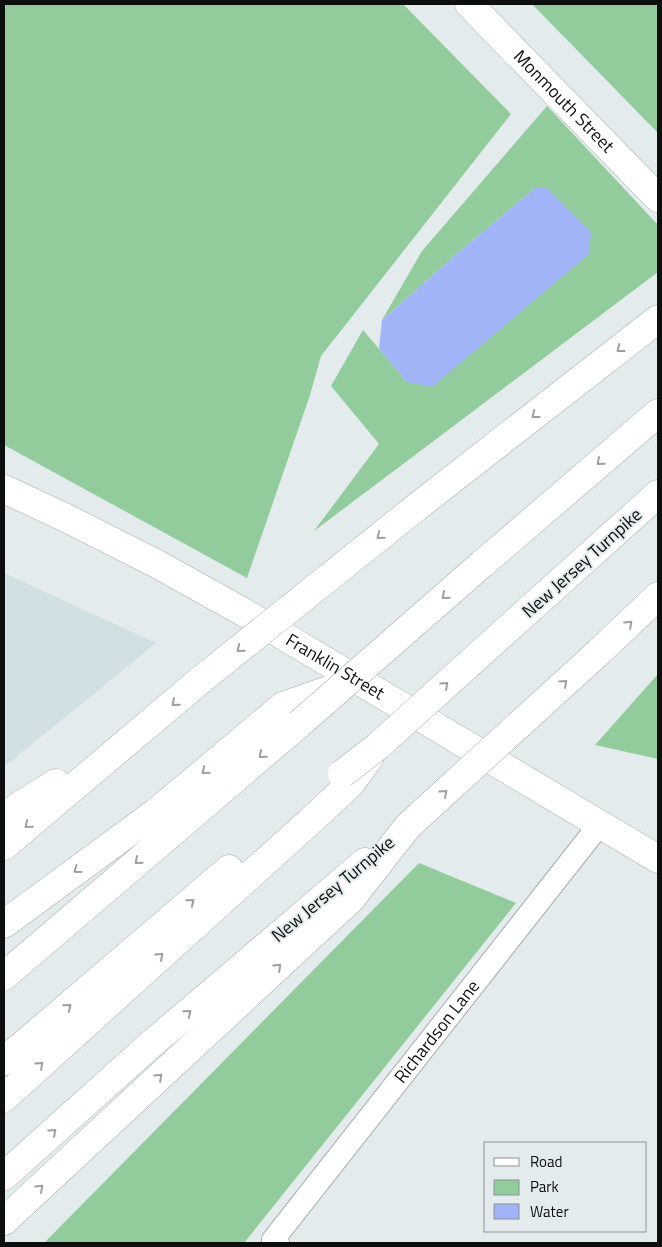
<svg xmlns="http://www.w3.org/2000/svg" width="662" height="1247" viewBox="0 0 662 1247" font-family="'Titillium Web',sans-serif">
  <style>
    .built { fill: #d1e0e3 }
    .green { fill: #92cc9d }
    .water { fill: #a0b4f7 }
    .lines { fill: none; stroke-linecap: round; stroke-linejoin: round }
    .minor-casing { stroke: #a8aeaf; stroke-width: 24 }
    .tertiary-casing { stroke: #a8aeaf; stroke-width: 29 }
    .primary-casing { stroke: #a8aeaf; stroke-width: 29 }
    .motorway-casing { stroke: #a8aeaf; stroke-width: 29 }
    .minor { stroke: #fff; stroke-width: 22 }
    .tertiary { stroke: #fff; stroke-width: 28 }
    .primary { stroke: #fff; stroke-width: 28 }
    .motorway { stroke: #fff; stroke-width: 28 }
    .motorway-bridge-casing { stroke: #a8aeaf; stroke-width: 29; stroke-linecap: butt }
    .motorway-bridge { stroke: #fff; stroke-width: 28 }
    .oneway { stroke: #9e9f9f }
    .labels { text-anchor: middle; stroke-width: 4; stroke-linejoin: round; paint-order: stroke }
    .street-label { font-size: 18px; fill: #0d0f0f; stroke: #e4ebec }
  </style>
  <rect width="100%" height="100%" fill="#e4ebec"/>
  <polygon class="built" points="4,573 156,643 4,767"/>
  <g class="green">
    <polygon points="4,4 403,4 511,114 321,356 310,395 247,578 4,445"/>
    <polygon points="532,4 658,4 658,133"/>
    <polygon points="547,106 658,225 658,272 314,531 379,444 331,386 363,330 407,382 535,188 459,252 382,320 422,251"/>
    <polygon points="658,674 658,759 595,745"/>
    <polygon points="419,863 516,903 244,1243 44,1243"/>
  </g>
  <polygon class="water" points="535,188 547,188 591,232 589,254 432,387 407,382 379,349 382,320 459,252"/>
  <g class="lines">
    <g class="minor-casing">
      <g id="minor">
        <path id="s1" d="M 278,1243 L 273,1240 L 600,824"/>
      </g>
    </g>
    <g class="tertiary-casing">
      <g id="tertiary">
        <path id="s2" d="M 469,4 L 658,198"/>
      </g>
    </g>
    <g class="primary-casing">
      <g id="primary">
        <path id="s3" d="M 4,489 L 66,518 L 157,564 L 245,613 L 658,859"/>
      </g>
    </g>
    <g class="motorway-casing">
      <g id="motorway">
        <polyline points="418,506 658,319"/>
        <polyline points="482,564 658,413"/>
        <polyline points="531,608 658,494"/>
        <polyline points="600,651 658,596"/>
        <polyline points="4,818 19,806 56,783"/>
        <polyline points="4,846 203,678"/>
        <polyline points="4,924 155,813 283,706 343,685"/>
        <polyline points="4,976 299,724"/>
        <polyline points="4,1061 229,869"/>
        <polyline points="4,1098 319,813 351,783 370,757"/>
        <polyline points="4,1176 149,1046 365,862"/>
        <polyline points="4,1221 351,899 408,826"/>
      </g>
    </g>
    <use href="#minor" class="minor"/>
    <use href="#tertiary" class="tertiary"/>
    <use href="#primary" class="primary"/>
    <use href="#motorway" class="motorway"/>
    <g class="motorway-bridge-casing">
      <g id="motorway-bridge">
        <polyline points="203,678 418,506"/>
        <polyline points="299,724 482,564"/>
        <polyline points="342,774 378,746 531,608"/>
        <polyline points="408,826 600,651"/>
      </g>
    </g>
    <use href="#motorway-bridge" class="motorway-bridge"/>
  </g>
  <defs><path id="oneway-chevron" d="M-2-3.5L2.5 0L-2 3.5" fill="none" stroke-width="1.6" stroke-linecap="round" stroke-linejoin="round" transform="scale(1.25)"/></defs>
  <g class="oneway">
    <use href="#oneway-chevron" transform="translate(620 349) rotate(142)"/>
    <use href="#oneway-chevron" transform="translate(535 415) rotate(142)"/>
    <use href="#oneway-chevron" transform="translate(600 462) rotate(139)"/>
    <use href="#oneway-chevron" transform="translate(380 536) rotate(141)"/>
    <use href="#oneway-chevron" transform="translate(445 596) rotate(139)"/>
    <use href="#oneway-chevron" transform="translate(629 624) rotate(-43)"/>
    <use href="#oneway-chevron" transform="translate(240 649) rotate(141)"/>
    <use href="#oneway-chevron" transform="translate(564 683) rotate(-42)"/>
    <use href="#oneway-chevron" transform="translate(445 685) rotate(-42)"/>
    <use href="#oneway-chevron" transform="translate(175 703) rotate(139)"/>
    <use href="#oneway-chevron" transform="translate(262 755) rotate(139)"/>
    <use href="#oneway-chevron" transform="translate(205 771) rotate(140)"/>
    <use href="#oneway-chevron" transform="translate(444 793) rotate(-42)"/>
    <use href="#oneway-chevron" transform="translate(28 825) rotate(140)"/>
    <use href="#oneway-chevron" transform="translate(138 861) rotate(139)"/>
    <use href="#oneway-chevron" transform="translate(77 870) rotate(144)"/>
    <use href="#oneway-chevron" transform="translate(191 902) rotate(-40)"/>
    <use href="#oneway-chevron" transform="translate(160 956) rotate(-42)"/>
    <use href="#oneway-chevron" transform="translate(278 967) rotate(-43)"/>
    <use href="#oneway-chevron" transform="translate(68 1007) rotate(-40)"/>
    <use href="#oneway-chevron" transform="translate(188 1013) rotate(-40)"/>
    <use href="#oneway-chevron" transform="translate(40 1065) rotate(-42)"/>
    <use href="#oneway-chevron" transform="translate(159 1077) rotate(-43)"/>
    <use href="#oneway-chevron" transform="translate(53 1132) rotate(-42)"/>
    <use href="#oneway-chevron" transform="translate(40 1188) rotate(-43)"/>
  </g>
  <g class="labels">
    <g class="street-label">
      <text dy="6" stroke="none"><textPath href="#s2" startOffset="136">Monmouth Street</textPath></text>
      <text transform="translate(582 563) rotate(-42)" y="6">New Jersey Turnpike</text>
      <text dy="6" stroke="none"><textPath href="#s3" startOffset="376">Franklin Street</textPath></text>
      <text transform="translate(333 889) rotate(-40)" y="6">New Jersey Turnpike</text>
      <text dy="6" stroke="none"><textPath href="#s1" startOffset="271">Richardson Lane</textPath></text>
    </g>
  </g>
  <rect width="662" height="1247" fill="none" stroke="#0d0f0f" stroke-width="10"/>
  <rect x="484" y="1142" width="162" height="90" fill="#e4ebec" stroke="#8e9394"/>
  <rect x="494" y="1158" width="25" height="8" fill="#ffffff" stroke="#8e9394"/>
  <text x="530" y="1167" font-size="15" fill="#0d0f0f">Road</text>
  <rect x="494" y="1180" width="25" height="15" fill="#92cc9d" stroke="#8e9394"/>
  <text x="530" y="1192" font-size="15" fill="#0d0f0f">Park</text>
  <rect x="494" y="1204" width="25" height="15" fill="#a0b4f7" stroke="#8e9394"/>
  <text x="530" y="1217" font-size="15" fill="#0d0f0f">Water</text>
</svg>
